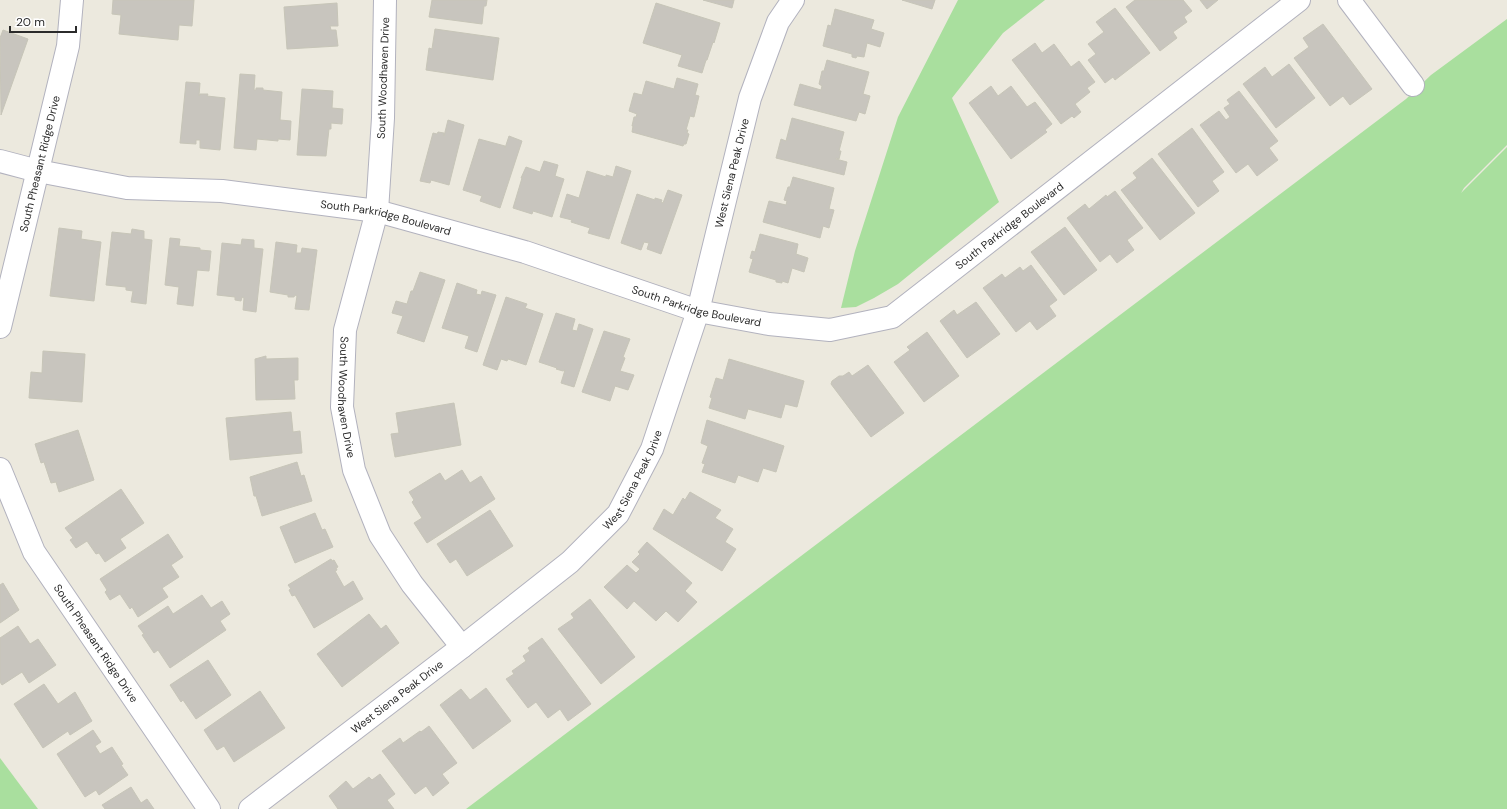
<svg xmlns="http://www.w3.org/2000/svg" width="1507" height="809" viewBox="0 0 1507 809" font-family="'DM Sans',sans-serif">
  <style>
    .green { fill: #a9df9e }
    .building { fill: #c8c5be; stroke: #c7c5b8 }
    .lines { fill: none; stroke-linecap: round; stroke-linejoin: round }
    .minor-casing { stroke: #b2b2be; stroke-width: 24 }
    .minor { stroke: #fff; stroke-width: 22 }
    .labels { text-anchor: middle; stroke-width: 3; stroke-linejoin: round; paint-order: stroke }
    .street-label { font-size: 11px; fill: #2b2b2b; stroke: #fff }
  </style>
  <rect width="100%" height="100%" fill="#ece9de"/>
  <g class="green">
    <polygon points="958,0 1045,0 1003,33 952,98 999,202 898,284 874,298 856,307 841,308 855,251 898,117"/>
    <polygon points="1507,19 1507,145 1464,188 1461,193 1507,147 1507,809 466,809 1406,99 1431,75"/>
    <polygon points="0,758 38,809 0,809"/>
  </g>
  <g class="building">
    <polygon points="113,0 194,0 192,26 179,25 178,40 119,34 121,15 112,14"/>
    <polygon points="432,0 487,0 486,6 484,6 482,24 429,17"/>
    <polygon points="703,0 734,0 732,8"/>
    <polygon points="902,0 935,0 932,9"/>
    <polygon points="1135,0 1183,0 1192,11 1184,17 1187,22 1173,32 1177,38 1160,51 1126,7"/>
    <polygon points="1200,0 1218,0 1207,9"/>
    <polygon points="337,3 338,26 330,26 331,30 336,30 338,46 287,49 284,7"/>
    <polygon points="656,3 720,23 714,43 713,42 707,60 706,60 702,73 678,66 682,55 643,43"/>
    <polygon points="1115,8 1150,53 1115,80 1113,77 1105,83 1088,60 1096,54 1088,44 1104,32 1096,22"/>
    <polygon points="835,9 874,20 871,29 884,33 880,47 867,43 864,57 857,56 856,58 852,57 852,54 823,46 828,25 831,26"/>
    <polygon points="1323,24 1372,89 1350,105 1343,96 1330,106 1294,58 1309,47 1303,38"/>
    <polygon points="435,29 499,38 493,80 426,70 429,48 432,49"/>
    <polygon points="3,30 28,39 1,115 0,38"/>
    <polygon points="1035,43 1042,53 1054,44 1071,67 1079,61 1095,82 1087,88 1090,92 1075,104 1081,112 1074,118 1072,116 1061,124 1012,60"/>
    <polygon points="827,60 869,72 863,94 870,96 865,114 859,112 856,121 794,105 800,84 821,90 822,86 819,84 822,71 824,71"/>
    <polygon points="1289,64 1315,98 1276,128 1243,84 1265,67 1272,77"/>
    <polygon points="240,74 255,75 254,90 256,90 256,88 263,88 263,90 282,92 280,120 291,121 290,140 278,139 278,141 257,139 256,150 234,148"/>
    <polygon points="677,78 698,84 695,95 699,96 694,117 690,116 686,130 688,130 687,133 689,134 686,144 684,144 683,146 632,132 633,126 632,126 634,117 636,117 637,114 629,111 634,93 642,95 646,81 674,89"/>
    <polygon points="186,82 200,83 199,96 200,94 208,94 207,96 225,98 220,150 200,148 200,140 196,140 196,144 180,143"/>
    <polygon points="991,86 998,96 1011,86 1027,107 1035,102 1052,124 1045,130 1047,132 1011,159 969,103"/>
    <polygon points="302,89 333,91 332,108 343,109 342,124 331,123 331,129 329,129 326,156 297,155"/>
    <polygon points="1239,91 1278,141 1269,148 1278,160 1257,176 1248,164 1236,173 1200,125 1219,111 1226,120 1230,117 1224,108 1230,104 1227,100"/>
    <polygon points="792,118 844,132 839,151 841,151 839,159 836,158 836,159 847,162 844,175 776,158 781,139 786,141"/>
    <polygon points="448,120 464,125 449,185 431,180 430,183 420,181 433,133 437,134 438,132 444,133 444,136"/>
    <polygon points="1192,128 1224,172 1212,181 1219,191 1198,207 1158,154"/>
    <polygon points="509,136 522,141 500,208 480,201 482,196 463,190 479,139 505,146 505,148"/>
    <polygon points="1152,158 1195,213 1160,240 1121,190 1137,178 1133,173"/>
    <polygon points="544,161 558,165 555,176 564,179 552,217 533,211 532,214 513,208 522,178 521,178 526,167 540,172"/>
    <polygon points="616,166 631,171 609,239 588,233 590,228 571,222 572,220 560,217 567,194 579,198 587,171 606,177 606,175 613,177"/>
    <polygon points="793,177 834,188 829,209 834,210 829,228 823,226 820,238 763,222 769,201 786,205 787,201 784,200 788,187 790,187"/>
    <polygon points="668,190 682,195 661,254 647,249 649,243 644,242 641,250 621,243 637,194 655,200 655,198 662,200 661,202 663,203"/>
    <polygon points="1115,191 1143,228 1127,240 1134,250 1117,263 1110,254 1100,262 1067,218 1085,204 1089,209 1106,195 1107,197"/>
    <polygon points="1065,227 1097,270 1064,295 1031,252"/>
    <polygon points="59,228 82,231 81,239 101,242 94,301 50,296"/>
    <polygon points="132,229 144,231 144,239 152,240 146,304 131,302 133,291 126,290 126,287 106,285 112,232 131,234"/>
    <polygon points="760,234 798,244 796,254 808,258 804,272 792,268 788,283 782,281 782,283 776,282 776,280 749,272 753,259 750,258 752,251 755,252"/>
    <polygon points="170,238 180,239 179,246 200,248 200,250 211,251 209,271 197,270 193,306 177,304 179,287 165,285"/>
    <polygon points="242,239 254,240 254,248 263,249 256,312 243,310 244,298 242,297 241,301 235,300 235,297 217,295 222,243 241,245"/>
    <polygon points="276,242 297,245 296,253 301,253 302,248 317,250 309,310 295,309 297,296 295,295 294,297 288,297 288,295 270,292"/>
    <polygon points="1031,265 1057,300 1049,306 1056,316 1037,330 1030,321 1016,332 983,288 1002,274 1005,278 1020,267 1023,271"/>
    <polygon points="420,272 445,280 424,342 397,333 403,316 392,313 396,301 407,304 411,291 413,291"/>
    <polygon points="457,283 477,290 476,294 481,295 482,291 496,295 477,352 465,348 469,336 442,328"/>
    <polygon points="506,297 527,304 525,308 543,314 526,365 508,359 507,361 501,359 497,370 483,365"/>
    <polygon points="976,302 1000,334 967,358 940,321 954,310 957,315"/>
    <polygon points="556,313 575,319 572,330 577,331 579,324 593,329 574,387 561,383 565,370 563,371 556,369 557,368 539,362"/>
    <polygon points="604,331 630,339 623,357 625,358 620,371 634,375 628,390 615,386 610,401 582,392"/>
    <polygon points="927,332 959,376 924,402 894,362 910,350 907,347"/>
    <polygon points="43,351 85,354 82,402 29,398 31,372 42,373"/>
    <polygon points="266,356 266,359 298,358 298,380 294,380 295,399 256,400 255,359"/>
    <polygon points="729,359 804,381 797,407 785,404 781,418 748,409 745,419 709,408 712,398 710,397 716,378 723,380"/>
    <polygon points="868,365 904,413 871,437 831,384 832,381 839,376 843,376 849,372 852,376"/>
    <polygon points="454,403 461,445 395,457 391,434 399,433 396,413"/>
    <polygon points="291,412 293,432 300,431 302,453 230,460 226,418"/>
    <polygon points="707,420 784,446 776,472 763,468 758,482 738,475 735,483 702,472 705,464 702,463 708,446 701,443"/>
    <polygon points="78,430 94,480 59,492 56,482 51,483 44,462 41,463 35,444"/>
    <polygon points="297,462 301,476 304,475 312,501 262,516 256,496 254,496 250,477"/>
    <polygon points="462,470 470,483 481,476 495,499 427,543 414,523 422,518 412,502 414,500 409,492 440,473 445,481"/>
    <polygon points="121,489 144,523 120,539 126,548 105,562 99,553 96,554 87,541 76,548 70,540 73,538 65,528"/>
    <polygon points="690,492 721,510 715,518 733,529 725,542 736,549 722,571 653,529 664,509 673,515 683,498 685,500"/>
    <polygon points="490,510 513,546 467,576 456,559 450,563 437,544"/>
    <polygon points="315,513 322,530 325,529 333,547 295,563 280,527"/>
    <polygon points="168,534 183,557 171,565 179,577 162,588 168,597 138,617 132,607 130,609 120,594 110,600 105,592 107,590 100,579"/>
    <polygon points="647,542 692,583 685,591 697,602 678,622 666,611 656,621 634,601 627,609 604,587 627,565 636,573 640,569 632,562 640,554 638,552"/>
    <polygon points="331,559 332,561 334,560 338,567 336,568 337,570 335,571 344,587 353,581 363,599 314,628 295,595 292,596 289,590 291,589 288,585"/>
    <polygon points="3,583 19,610 0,623 0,585"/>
    <polygon points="202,595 211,608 222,601 230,614 220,621 226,630 170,668 158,650 154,653 142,635 144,634 138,626 168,606 173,614"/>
    <polygon points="590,599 635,657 601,684 558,629 574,618 571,614"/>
    <polygon points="369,614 381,629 386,625 399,643 342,687 317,654"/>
    <polygon points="18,626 30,644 38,639 56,665 29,683 22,672 2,685 0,682 0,638"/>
    <polygon points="542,638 591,704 568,721 560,709 548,718 536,702 528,708 506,679 514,674 512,671 526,661 523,656 530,651 528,648"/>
    <polygon points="208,660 231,695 196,719 183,700 181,702 170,685"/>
    <polygon points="44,684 58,704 75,692 92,721 70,735 68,731 43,748 14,704"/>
    <polygon points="486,688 511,721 473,749 440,705 461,689 470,700"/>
    <polygon points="260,691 285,728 234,762 224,746 217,750 204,730"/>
    <polygon points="429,726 457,763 442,774 449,783 433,796 426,786 415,794 382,751 400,738 403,743 420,731 421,732"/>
    <polygon points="93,730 101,742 95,746 100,754 112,747 123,764 121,765 128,775 99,795 96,790 85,797 57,754"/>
    <polygon points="380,774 395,794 387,800 394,809 338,809 329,796 346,781 353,789 369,777 372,780"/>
    <polygon points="131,787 141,803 147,799 154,809 105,809 102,805"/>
  </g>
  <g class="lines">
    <g class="minor-casing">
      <g id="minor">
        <path id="s1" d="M 385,0 L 383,118 L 377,211 L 345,330 L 342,407 L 354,470 L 380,535 L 412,584 L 462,647"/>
        <polyline points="1349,0 1413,85"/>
        <path id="s2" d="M 0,161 L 38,171 L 127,188 L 222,191 L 377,211 L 525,252 L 698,311 L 769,324 L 830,330 L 892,317 L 1299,0"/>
        <path id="s3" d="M 0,327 L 68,46 L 72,0"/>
        <path id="s4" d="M 0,469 L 34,552 L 209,809"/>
        <path id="s5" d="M 250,809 L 462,647 L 570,562 L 618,514 L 652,449 L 698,311 L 750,98 L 778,22 L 793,0"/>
      </g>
    </g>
    <use href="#minor" class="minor"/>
  </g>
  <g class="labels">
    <g class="street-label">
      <text transform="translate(383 78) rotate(-88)" y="4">South Woodhaven Drive</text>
      <text dy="4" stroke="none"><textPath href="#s3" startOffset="168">South Pheasant Ridge Drive</textPath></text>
      <text dy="4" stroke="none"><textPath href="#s5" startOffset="833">West Siena Peak Drive</textPath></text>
      <text dy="4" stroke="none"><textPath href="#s2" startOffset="391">South Parkridge Boulevard</textPath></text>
      <text dy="4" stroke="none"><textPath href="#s2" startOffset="1063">South Parkridge Boulevard</textPath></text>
      <text dy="4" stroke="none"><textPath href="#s2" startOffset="715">South Parkridge Boulevard</textPath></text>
      <text dy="4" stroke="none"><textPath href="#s1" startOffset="402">South Woodhaven Drive</textPath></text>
      <text dy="4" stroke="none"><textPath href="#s5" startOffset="509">West Siena Peak Drive</textPath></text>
      <text dy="4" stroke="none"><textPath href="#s4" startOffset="200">South Pheasant Ridge Drive</textPath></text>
      <text dy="4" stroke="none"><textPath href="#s5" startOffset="185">West Siena Peak Drive</textPath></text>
    </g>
  </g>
  <path d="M10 26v6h66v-6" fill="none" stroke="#2b2b2b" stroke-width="2"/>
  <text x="16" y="26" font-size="12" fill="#2b2b2b" stroke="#ffffff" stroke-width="3" paint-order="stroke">20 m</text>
</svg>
